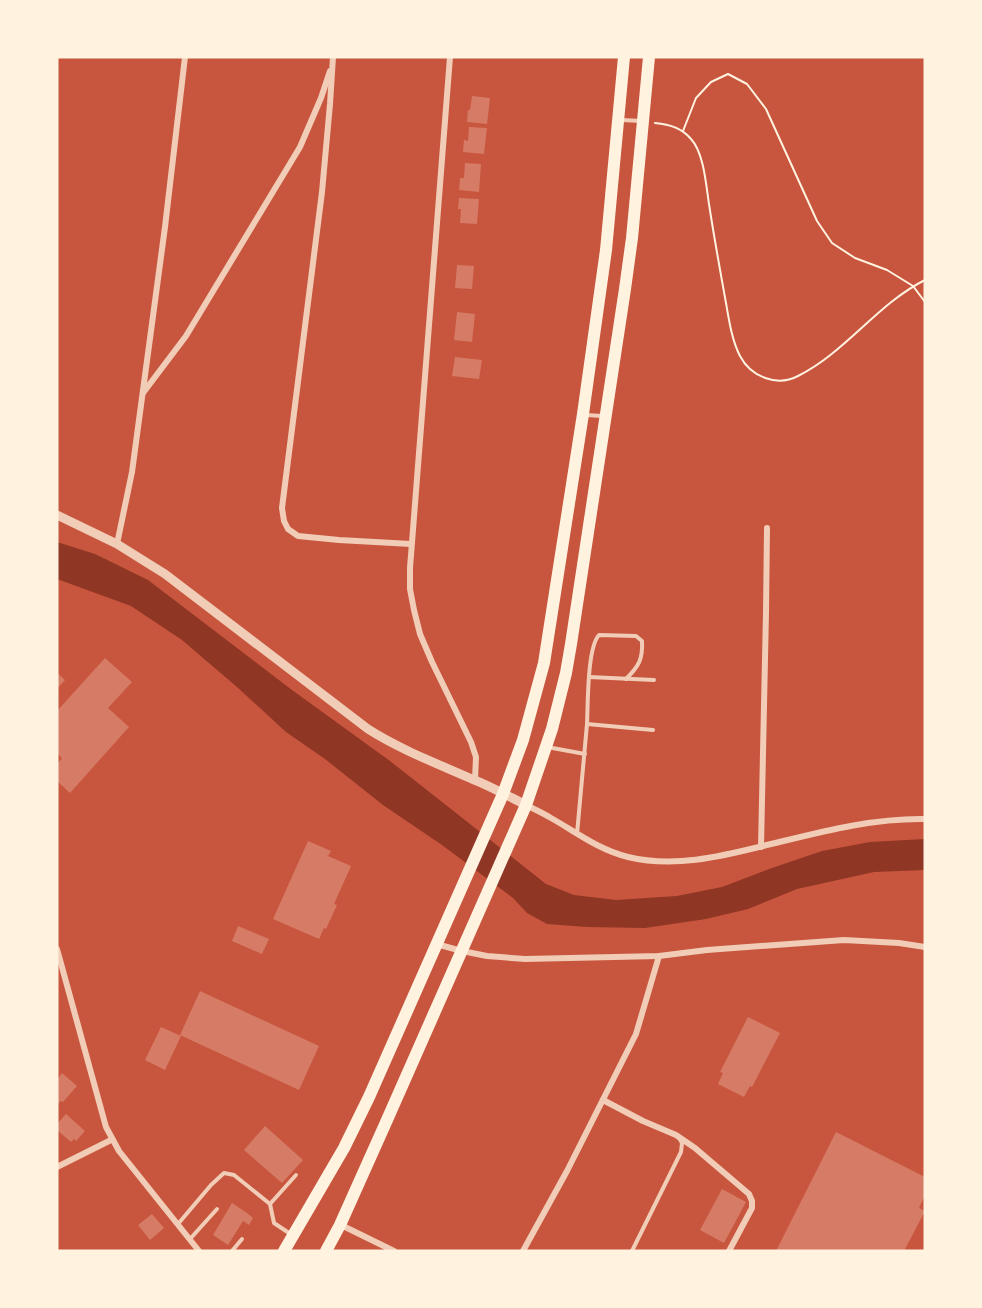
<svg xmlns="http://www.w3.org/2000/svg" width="982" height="1308" viewBox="0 0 982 1308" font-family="'PT Sans',sans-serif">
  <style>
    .water { fill: #8f3625 }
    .building { fill: #d67c66 }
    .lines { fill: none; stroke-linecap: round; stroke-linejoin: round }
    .path { stroke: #fff3e0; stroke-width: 2 }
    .service { stroke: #f1ccb7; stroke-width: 4 }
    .minor { stroke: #f1ccb7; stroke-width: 6 }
    .tertiary { stroke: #f1ccb7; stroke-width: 9 }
    .trunk { stroke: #fff3e0; stroke-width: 12 }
  </style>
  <rect width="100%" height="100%" fill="#c8553d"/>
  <polygon class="water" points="57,542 95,554 148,580 292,690 390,761 546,884 574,895 616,900 677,896 722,887 772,868 822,851 870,842 925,839 925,870 874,872 797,889 748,909 706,919 645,928 587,927 547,924 527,913 513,898 442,845 383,805 325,759 286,732 237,687 182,640 131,606 57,579"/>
  <g class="building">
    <polygon points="472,96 490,98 487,124 467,122 468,110 470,110"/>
    <polygon points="469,127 487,128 484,154 463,152 464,140 468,141"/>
    <polygon points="465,163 481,164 479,192 459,190 460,178 464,178"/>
    <polygon points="459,198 479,199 477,224 460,223 461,209 458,209"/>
    <polygon points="457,265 474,266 472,289 455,288"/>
    <polygon points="457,312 475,314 472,342 454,340"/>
    <polygon points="455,357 482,360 479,379 452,376"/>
    <polygon points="105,658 132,682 108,708 129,727 70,793 57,781 57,764 62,758 57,753 57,711"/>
    <polygon points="57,673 65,680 57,689"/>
    <polygon points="308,841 331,851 328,856 351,866 334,904 337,905 326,929 324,928 319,939 273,919"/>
    <polygon points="238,926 269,939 262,954 232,941"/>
    <polygon points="200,991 319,1046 299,1090 180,1035"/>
    <polygon points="748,1017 780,1033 752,1087 750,1086 744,1097 718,1084 723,1073 720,1072"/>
    <polygon points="161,1027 181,1036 165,1070 145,1060"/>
    <polygon points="62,1073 77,1086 63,1102 61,1101 58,1104 57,1103 57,1080"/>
    <polygon points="66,1114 85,1131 76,1141 74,1139 71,1142 57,1130 57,1124"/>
    <polygon points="265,1126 303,1160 282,1183 244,1150"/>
    <polygon points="836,1132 925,1177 925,1195 919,1208 925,1211 904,1251 776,1251"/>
    <polygon points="722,1189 746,1202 724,1243 700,1230"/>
    <polygon points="232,1203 247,1213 253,1218 249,1225 243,1221 228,1245 213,1235"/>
    <polygon points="152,1214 164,1228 150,1240 138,1225"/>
  </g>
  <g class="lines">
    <g class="path">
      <path d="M 655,123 C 668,124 682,128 691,139 C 704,153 706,185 709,204 C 714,237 720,270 726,303 C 729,320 732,341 740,356 C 751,377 777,387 798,376 C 846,352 877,304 925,280"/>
      <polyline points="683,131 696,98 711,82 728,74 747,84 766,109 817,221 832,243 855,258 887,270 913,286 925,302"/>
    </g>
    <g class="service">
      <polyline points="622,120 641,121"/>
      <polyline points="586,415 603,416"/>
      <polyline points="589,677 654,680"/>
      <path d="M 587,724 C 588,705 587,648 599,635 L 636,636 L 642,641 C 643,659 639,666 626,679"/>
      <polyline points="547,747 585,754"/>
      <polyline points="577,834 587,724 653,730"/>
      <polyline points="270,1204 296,1175"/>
      <polyline points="178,1224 211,1185 224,1173 234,1175 270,1204 274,1223 292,1235"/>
      <polyline points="190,1239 217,1209"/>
      <polyline points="232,1251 242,1239"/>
      <polyline points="632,1251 681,1152 682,1143 679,1138"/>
    </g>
    <g class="minor">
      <polyline points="333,57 330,104 322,192 282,508 284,521 288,529 298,536 339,540 411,544"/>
      <polyline points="450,57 410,568 410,589 414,610 420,634 432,662 471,742 476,757 475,780"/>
      <polyline points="143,393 186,336 300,147 321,98 330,71"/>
      <polyline points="117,544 132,472 165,227 185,57"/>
      <path d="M 526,805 C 534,809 543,813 551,818 C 576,832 599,850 628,857 C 673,868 719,857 763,846 C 817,833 870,818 925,819"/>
      <polyline points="761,847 766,612 767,528"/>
      <polyline points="436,944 462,951 487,956 525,959 659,956 707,950 844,940 899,943 925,947"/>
      <polyline points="57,949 106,1127 119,1151 199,1251"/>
      <polyline points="603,1100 643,1121 676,1135 695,1148 749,1194 752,1201 752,1208 729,1251"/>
      <polyline points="57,1167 111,1140"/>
      <polyline points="341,1225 394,1251"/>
      <polyline points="523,1251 567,1171 636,1034 659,956"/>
    </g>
    <path class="tertiary" d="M 57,515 L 117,544 L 165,574 L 368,729 C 401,750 436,763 472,779 C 490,786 508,796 526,805"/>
    <g class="trunk">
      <polyline points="284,1251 344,1148 369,1097 503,794 523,740 544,663 583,414 606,250 624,57"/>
      <polyline points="326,1251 340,1225 387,1120 526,805 552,729 566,673 571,644 625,289 632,238 649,57"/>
    </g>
  </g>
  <rect width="982" height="1308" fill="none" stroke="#fff3e0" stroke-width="117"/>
</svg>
